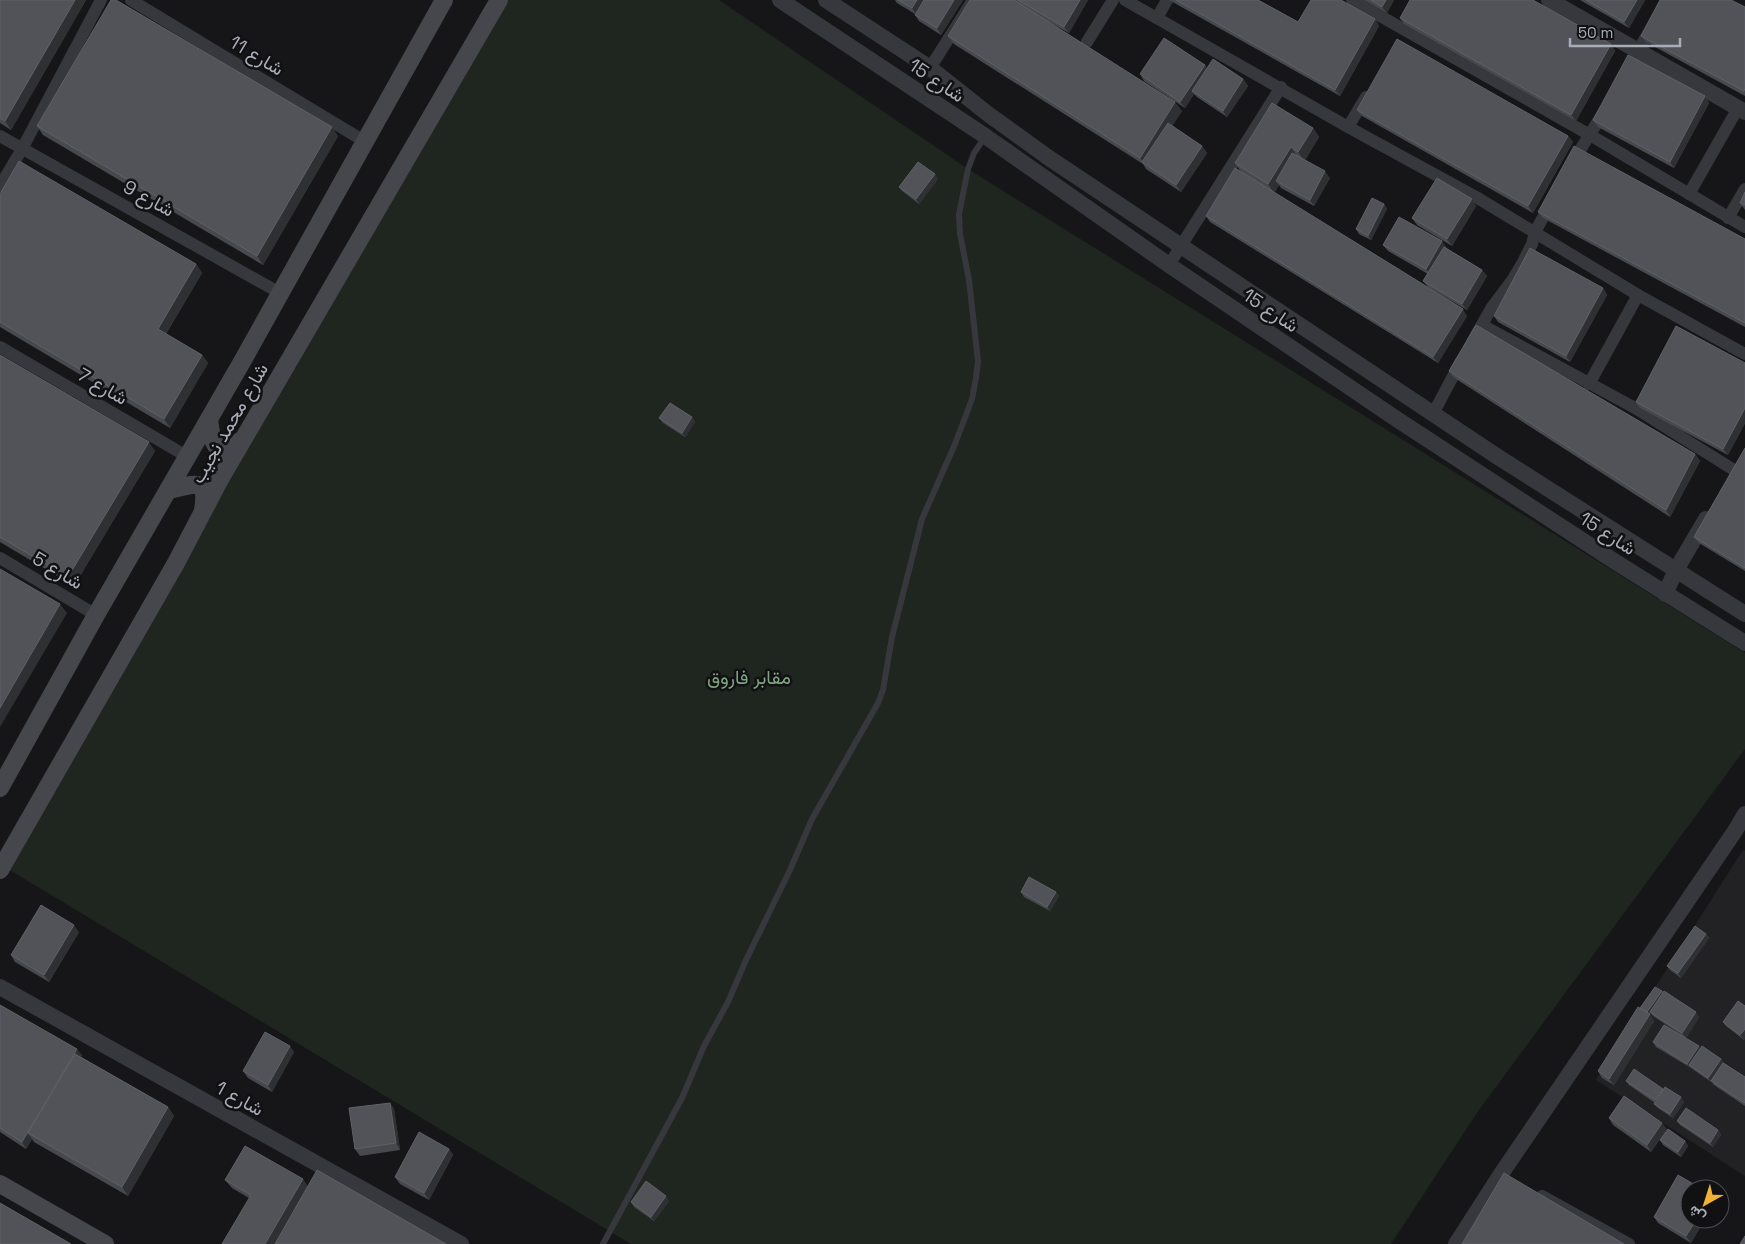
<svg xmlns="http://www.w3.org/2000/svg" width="1745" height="1244" viewBox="0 0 1745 1244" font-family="'Space Grotesk',Vazirmatn,sans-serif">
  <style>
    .built { fill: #222225 }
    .green { fill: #1e261f }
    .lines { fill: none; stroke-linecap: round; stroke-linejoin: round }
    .service { stroke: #37383d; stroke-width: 6 }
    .minor { stroke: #37383d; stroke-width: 12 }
    .tertiary { stroke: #37383d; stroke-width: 16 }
    .secondary { stroke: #45474d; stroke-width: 18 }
    .wall { fill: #47494d }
    .shaded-wall { fill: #2f3033 }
    .building { fill: #525359; stroke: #5f6168 }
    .labels { text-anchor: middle; stroke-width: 5; stroke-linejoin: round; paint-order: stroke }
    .street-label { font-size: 19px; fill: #a8adb8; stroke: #111113 }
    .park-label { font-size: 19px; fill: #7fa381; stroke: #111113 }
  </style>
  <rect width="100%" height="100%" fill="#161618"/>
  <polygon class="built" points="1743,850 1745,851 1745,1176 1596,1080"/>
  <polygon class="green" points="507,0 719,0 968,169 1745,653 1745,749 1479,1110 1391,1244 631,1244 3,866"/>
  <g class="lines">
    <polyline class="service" points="603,1244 682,1098 704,1046 728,1002 746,960 790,870 812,819 878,703 883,690 892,637 922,519 955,444 972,399 976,378 978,361 969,280 960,234 959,214 968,169 974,153 985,137"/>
    <g class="minor">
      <polyline points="131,0 364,141"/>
      <polyline points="1125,0 1348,127 1476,197 1638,295 1745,354"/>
      <polyline points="1352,0 1590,135 1745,227"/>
      <polyline points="1157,18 1167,0"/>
      <polyline points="1087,42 1113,0"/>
      <polyline points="1634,58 1667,0"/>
      <polyline points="930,68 973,0"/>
      <polyline points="1348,127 1366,97"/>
      <polyline points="0,136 280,293"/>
      <polyline points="1572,163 1605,110"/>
      <polyline points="0,186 22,149 101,0"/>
      <polyline points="1689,194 1738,108"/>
      <polyline points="1728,218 1745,189"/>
      <polyline points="1169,265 1281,87"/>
      <polyline points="1482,325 1635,408 1734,470"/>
      <polyline points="1472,342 1492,307 1513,279 1523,262 1532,244 1535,232 1551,203"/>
      <polyline points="0,347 188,457"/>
      <polyline points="1589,384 1638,295"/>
      <polyline points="1433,414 1461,361"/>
      <polyline points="0,558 96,615"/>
      <polyline points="1542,1196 1629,1244"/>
    </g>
    <g class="tertiary">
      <polyline points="780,0 985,136 1169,265 1398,420 1614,561 1745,643"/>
      <polyline points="826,0 930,68 988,114 1049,158 1181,246 1498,457 1745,614"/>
      <polyline points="1549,0 1745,112"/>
      <polyline points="1665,594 1676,570 1706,519"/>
      <polyline points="0,987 461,1244"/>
      <polyline points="1456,1244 1501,1174 1735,831 1745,814"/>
    </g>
    <g class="secondary">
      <path d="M 209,419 C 211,432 211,447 225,452 L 234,448 L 240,441"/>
      <path d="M 169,490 C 193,485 209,475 203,510"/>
      <polyline points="0,788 96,615 243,360 444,0"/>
      <polyline points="0,870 176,563 219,481 499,0"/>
      <polyline points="0,1184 105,1244"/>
    </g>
  </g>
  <g class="wall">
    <polygon points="0,0 86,0 11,130 0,123"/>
    <polygon points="895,0 963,0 941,35 919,21 915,15 915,14 897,3"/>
    <polygon points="970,0 1088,0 1069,33 1042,18 1182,111 1172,126 1202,146 1207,153 1181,192 1146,169 1143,164 954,44 948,36"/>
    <polygon points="1169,0 1258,0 1298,22 1375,19 1379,26 1340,96"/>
    <polygon points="1364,0 1394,0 1387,13"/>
    <polygon points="1580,0 1645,0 1629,28"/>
    <polygon points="1745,7 1745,96 1646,42 1641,36"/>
    <polygon points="1400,18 1611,44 1615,51 1576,121 1404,24"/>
    <polygon points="1207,68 1243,79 1248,86 1227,117 1197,97 1194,94 1185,108 1144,81 1140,74"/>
    <polygon points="1705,96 1709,103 1674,168 1598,127 1593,120"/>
    <polygon points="1357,110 1568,136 1573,142 1533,213 1362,116"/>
    <polygon points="37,126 338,136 263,265 43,135"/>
    <polygon points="1313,128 1319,137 1305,160 1330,178 1314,206 1281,188 1279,185 1274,193 1467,316 1438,363 1210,222 1206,216 1241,172 1235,163"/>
    <polygon points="938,179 919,204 902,191 899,187"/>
    <polygon points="1745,192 1745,210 1740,203"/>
    <polygon points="0,194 196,264 202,273 166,334 202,355 208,363 170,428 0,327"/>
    <polygon points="1472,199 1476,206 1452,246 1417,225 1412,218"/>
    <polygon points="1384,204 1387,209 1371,240 1359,234 1356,229"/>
    <polygon points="1538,212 1745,239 1745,327 1543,218"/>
    <polygon points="1442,241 1446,248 1482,270 1487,276 1467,310 1428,287 1423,281 1428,274 1388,251 1383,245"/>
    <polygon points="1603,288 1607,295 1570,362 1498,322 1494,316"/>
    <polygon points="0,355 155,451 74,586 0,542"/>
    <polygon points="1745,363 1745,423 1728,455 1640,408 1636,402"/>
    <polygon points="1449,371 1695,454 1700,461 1670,517 1453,377"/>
    <polygon points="692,417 695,422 685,437 663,423 659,418"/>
    <polygon points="1745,448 1745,571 1699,543 1694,537"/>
    <polygon points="1021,892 1056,892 1059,896 1050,911 1024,897"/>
    <polygon points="79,932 49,982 15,962 11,955"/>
    <polygon points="1706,934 1709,938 1681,978 1670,970 1667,966"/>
    <polygon points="1662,991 1699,1017 1686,1038 1653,1016 1650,1012 1649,1014 1654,1021 1614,1085 1602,1078 1598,1071 1641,1008"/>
    <polygon points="0,1005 82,1055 81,1057 168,1107 174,1116 128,1196 34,1142 32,1139 26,1149 0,1132"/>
    <polygon points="1745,1006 1745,1038 1744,1040 1726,1026 1723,1022"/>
    <polygon points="1653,1042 1700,1049 1721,1059 1724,1063 1745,1077 1745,1106 1714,1085 1712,1082 1711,1082 1691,1068 1656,1047"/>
    <polygon points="294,1052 272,1092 248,1078 243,1071"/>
    <polygon points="1626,1081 1664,1090 1684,1102 1673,1118 1658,1108 1654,1104 1655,1103 1629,1085"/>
    <polygon points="390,1103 394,1109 400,1150 360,1156 355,1149"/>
    <polygon points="1609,1118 1667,1129 1651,1152 1613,1125"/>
    <polygon points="1677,1121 1718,1130 1721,1135 1713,1147 1680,1125"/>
    <polygon points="1660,1140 1685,1141 1688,1146 1681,1157 1663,1145"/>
    <polygon points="449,1149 453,1155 429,1200 400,1184 395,1177"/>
    <polygon points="225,1180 308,1186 249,1198 232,1188"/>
    <polygon points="669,1201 654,1221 634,1207 631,1202"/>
    <polygon points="1654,1217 1690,1219 1705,1219 1691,1243 1658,1223"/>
  </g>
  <g class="shaded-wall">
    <polygon points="75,0 86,0 11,130 5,121"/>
    <polygon points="917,0 926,0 916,15 912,8"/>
    <polygon points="954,0 963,0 941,35 937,28"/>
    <polygon points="1080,0 1088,0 1069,33 1064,27"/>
    <polygon points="1386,0 1394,0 1387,13 1382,7"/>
    <polygon points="1637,0 1645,0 1629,28 1624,22"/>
    <polygon points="1375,19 1379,26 1340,96 1335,90"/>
    <polygon points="1611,44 1615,51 1576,121 1571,115"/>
    <polygon points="1205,65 1209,71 1192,91 1194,94 1185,108 1180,102"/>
    <polygon points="1243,79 1248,86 1227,117 1223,111"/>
    <polygon points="1705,96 1709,103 1674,168 1670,162"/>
    <polygon points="1175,102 1182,111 1147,166 1140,158"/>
    <polygon points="332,127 338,136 263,265 257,256"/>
    <polygon points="1313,128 1319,137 1304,161 1298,152"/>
    <polygon points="1568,136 1573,142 1533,213 1528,206"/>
    <polygon points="1202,146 1207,153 1181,192 1176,185"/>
    <polygon points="1291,147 1297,156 1276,181 1279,185 1274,193 1268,184"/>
    <polygon points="1325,171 1330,178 1314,206 1310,200"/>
    <polygon points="935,174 938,179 919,204 916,199"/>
    <polygon points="1472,199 1476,206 1452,246 1447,239"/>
    <polygon points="1384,204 1387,209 1371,240 1368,236"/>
    <polygon points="1442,241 1447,248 1431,275 1426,269"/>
    <polygon points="196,264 202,273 164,337 158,329"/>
    <polygon points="1482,270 1487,276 1467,310 1462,304"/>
    <polygon points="1603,288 1607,295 1570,362 1566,356"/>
    <polygon points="1463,309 1467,316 1438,363 1433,357"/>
    <polygon points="202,355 208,363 170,428 164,419"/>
    <polygon points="1745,408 1745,423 1728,455 1723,449"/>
    <polygon points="692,417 695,422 685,437 682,433"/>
    <polygon points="149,442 155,451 74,586 68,577"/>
    <polygon points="1695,454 1700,461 1670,517 1666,510"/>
    <polygon points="60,604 67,613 0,727 0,708"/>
    <polygon points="1056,892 1059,896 1050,911 1047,907"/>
    <polygon points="74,925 79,932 49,982 44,975"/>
    <polygon points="1706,934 1709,938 1681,978 1678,973"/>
    <polygon points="1662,991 1663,994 1648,1015 1647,1012"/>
    <polygon points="1696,1012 1699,1017 1686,1038 1682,1033"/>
    <polygon points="1650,1014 1654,1021 1614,1085 1609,1079"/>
    <polygon points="1745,1029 1745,1038 1744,1040 1740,1035"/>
    <polygon points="290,1046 294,1052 272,1092 268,1085"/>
    <polygon points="1699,1046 1702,1051 1689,1065 1691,1068 1687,1064"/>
    <polygon points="77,1049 82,1055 34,1136 28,1133 32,1139 26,1149 22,1142"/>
    <polygon points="1721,1059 1724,1063 1711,1082 1708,1078"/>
    <polygon points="1663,1089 1666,1093 1658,1105 1655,1100"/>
    <polygon points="1681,1097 1684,1102 1673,1118 1670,1114"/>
    <polygon points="390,1103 394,1109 400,1150 396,1143"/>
    <polygon points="168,1107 174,1116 128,1196 122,1187"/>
    <polygon points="1662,1123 1667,1129 1651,1152 1647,1145"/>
    <polygon points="1718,1130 1721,1135 1713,1147 1710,1143"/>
    <polygon points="1685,1141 1688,1146 1681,1157 1678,1152"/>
    <polygon points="449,1149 453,1155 429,1200 424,1193"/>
    <polygon points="303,1179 309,1188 276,1244 265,1244"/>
    <polygon points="666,1196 669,1201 654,1221 651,1217"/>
    <polygon points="1697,1219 1705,1219 1691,1243 1686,1236"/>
  </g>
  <g class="building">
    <polygon points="0,0 75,0 5,121 0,118"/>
    <polygon points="111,0 116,0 332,127 257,256 37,126"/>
    <polygon points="898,0 917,0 912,8"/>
    <polygon points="924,0 954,0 937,28 915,15"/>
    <polygon points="970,0 1014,0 1175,102 1140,158 948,36"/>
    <polygon points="1018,0 1080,0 1064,27"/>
    <polygon points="1176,0 1258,0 1298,22 1311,0 1341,0 1375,19 1335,90"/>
    <polygon points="1371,0 1386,0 1382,7"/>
    <polygon points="1410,0 1533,0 1611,44 1571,115 1400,18"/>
    <polygon points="1586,0 1637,0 1624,22"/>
    <polygon points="1660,0 1731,0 1745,7 1745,88 1744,91 1641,36"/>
    <polygon points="1164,38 1205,65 1180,102 1140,74"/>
    <polygon points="1397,39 1568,136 1528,206 1357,110"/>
    <polygon points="1628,55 1705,96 1670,162 1593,120"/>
    <polygon points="1213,59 1243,79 1223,111 1192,91"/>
    <polygon points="1272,103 1313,128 1298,152 1291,147 1268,184 1235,163"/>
    <polygon points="1168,123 1202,146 1176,185 1142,162"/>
    <polygon points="1574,146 1745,239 1745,323 1538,212"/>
    <polygon points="1292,153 1325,171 1310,200 1276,181"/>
    <polygon points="19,161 196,264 158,329 202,355 164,419 0,322 0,194"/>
    <polygon points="918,162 935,174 916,199 899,187"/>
    <polygon points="1235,168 1463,309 1433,357 1206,216"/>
    <polygon points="1437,178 1472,199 1447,239 1412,218"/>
    <polygon points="1745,192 1745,205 1740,203"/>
    <polygon points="1372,198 1384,204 1368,236 1356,229"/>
    <polygon points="1399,217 1442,241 1426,269 1383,245"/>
    <polygon points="1444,247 1482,270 1462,304 1423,281"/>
    <polygon points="1530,248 1603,288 1566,356 1494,316"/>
    <polygon points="1476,325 1695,454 1666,510 1449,371"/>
    <polygon points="1676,326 1745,363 1745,408 1723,449 1636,402"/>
    <polygon points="0,355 149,442 68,577 0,537"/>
    <polygon points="670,403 692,417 682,433 659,418"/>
    <polygon points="1745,448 1745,568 1694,537"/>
    <polygon points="0,569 60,604 0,708"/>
    <polygon points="1029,877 1056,892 1047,907 1021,892"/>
    <polygon points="41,905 74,925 44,975 11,955"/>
    <polygon points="1695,926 1706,934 1678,973 1667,966"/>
    <polygon points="1655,987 1662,991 1647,1012 1640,1008"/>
    <polygon points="1664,991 1696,1012 1682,1033 1650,1012"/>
    <polygon points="1738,1001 1745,1006 1745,1029 1740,1035 1723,1022"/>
    <polygon points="0,1005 77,1049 22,1142 0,1128"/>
    <polygon points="1638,1007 1650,1014 1609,1079 1598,1071"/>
    <polygon points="1664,1025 1699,1046 1687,1064 1653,1042"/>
    <polygon points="265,1032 290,1046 268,1085 243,1071"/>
    <polygon points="1702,1046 1721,1059 1708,1078 1689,1065"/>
    <polygon points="75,1054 168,1107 122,1187 28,1133"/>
    <polygon points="1723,1063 1745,1077 1745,1103 1711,1081"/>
    <polygon points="1634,1069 1663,1089 1655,1100 1626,1081"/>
    <polygon points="1665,1087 1681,1097 1670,1114 1654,1104"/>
    <polygon points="1624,1096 1662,1123 1647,1145 1609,1118"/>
    <polygon points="390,1103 396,1143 355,1149 349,1108"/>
    <polygon points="1686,1108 1718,1130 1710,1143 1677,1121"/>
    <polygon points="1668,1129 1685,1141 1678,1152 1660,1140"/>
    <polygon points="419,1132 449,1149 424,1193 395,1177"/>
    <polygon points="245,1146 303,1179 265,1244 222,1244 251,1195 225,1180"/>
    <polygon points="317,1170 446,1244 275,1244"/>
    <polygon points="1504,1173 1624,1244 1462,1244"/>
    <polygon points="1678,1175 1702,1189 1690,1189 1690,1219 1697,1219 1686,1236 1654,1217"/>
    <polygon points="646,1181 666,1196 651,1217 631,1202"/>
    <polygon points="0,1203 71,1244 0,1244"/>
    <polygon points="1745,1236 1745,1244 1740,1244"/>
  </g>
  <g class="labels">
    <g class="street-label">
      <text transform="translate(257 55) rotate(31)" y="7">شارع 11</text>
      <text transform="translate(937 80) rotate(34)" y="7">شارع 15</text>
      <text transform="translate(149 198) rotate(29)" y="7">شارع 9</text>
      <text transform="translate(1271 310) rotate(34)" y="7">شارع 15</text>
      <text transform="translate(103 386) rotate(30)" y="7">شارع 7</text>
      <text transform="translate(229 423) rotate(-60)" y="7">شارع محمد نجيب</text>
      <text transform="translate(1608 533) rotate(33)" y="7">شارع 15</text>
      <text transform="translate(58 570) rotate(31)" y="7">شارع 5</text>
      <text transform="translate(240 1098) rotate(29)" y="7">شارع 1</text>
    </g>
    <g class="park-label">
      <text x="749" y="684">مقابر فاروق</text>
    </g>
  </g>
  <g transform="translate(1705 1204) rotate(219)"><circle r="24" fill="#111113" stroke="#4d4f55"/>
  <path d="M0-4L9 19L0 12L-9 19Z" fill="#f2b134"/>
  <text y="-8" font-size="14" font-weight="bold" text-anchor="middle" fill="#a8adb8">ش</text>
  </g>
  <path d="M1570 38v8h110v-8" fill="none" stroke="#a8adb8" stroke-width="2.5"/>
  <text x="1578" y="38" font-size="15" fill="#a8adb8" stroke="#111113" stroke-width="4" paint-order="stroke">50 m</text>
</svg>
